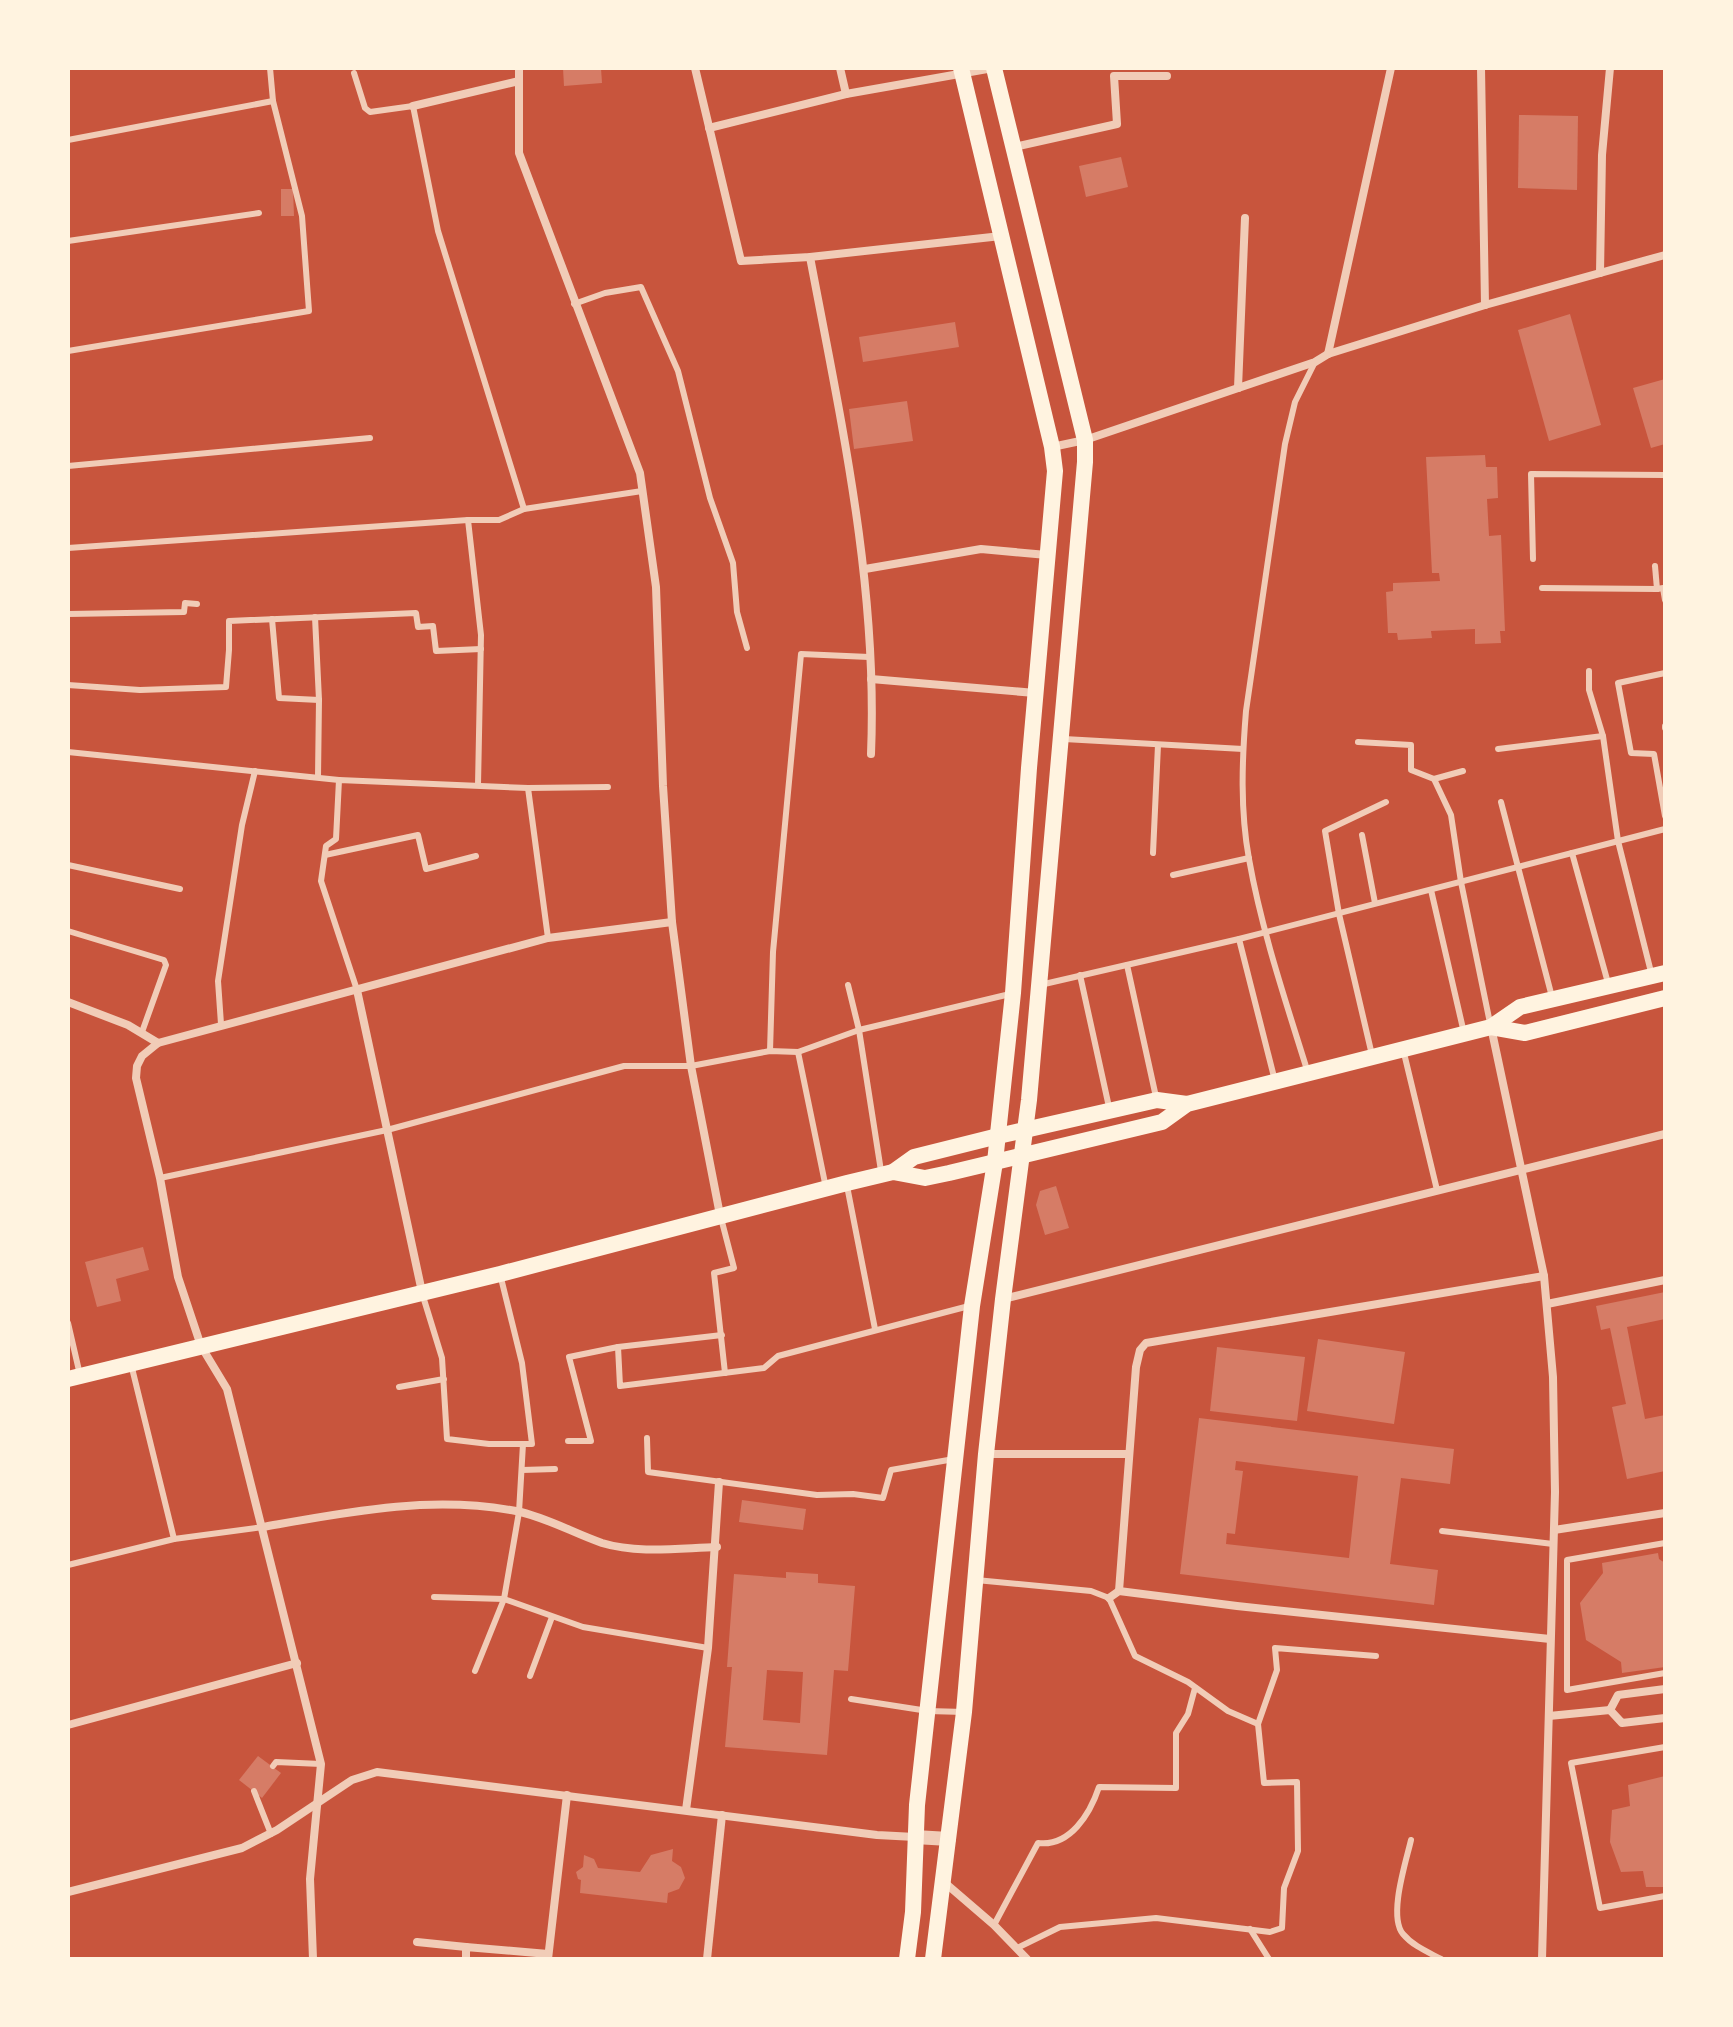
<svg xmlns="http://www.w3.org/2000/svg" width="1733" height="2027" viewBox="0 0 1733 2027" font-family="Lato,sans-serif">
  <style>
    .building { fill: #d67c66; fill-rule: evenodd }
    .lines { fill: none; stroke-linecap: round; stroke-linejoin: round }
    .service { stroke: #f1ccb7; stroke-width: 6 }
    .minor { stroke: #f1ccb7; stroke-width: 8 }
    .tertiary { stroke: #f1ccb7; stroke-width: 14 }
    .secondary { stroke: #fff3e0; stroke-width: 16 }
  </style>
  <rect width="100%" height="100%" fill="#c8553d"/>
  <g class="building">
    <polygon points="563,68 601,68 602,83 564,86"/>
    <polygon points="1519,115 1578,116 1577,190 1518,188"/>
    <polygon points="1121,157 1128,187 1086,197 1079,166"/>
    <polygon points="281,189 293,189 294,216 281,216"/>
    <polygon points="1570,314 1601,425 1549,441 1518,330"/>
    <polygon points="955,322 959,347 863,362 859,337"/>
    <polygon points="1665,379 1665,444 1651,448 1633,388"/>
    <polygon points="907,401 913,441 854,449 849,409"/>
    <polygon points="1485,455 1486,467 1497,467 1498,498 1487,499 1489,536 1501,535 1505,631 1500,631 1501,643 1475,644 1475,629 1431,631 1432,638 1398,640 1397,633 1388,633 1386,592 1393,591 1393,583 1440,581 1439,573 1432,573 1426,457"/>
    <polygon points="1056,1186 1069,1228 1045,1235 1036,1205 1040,1191"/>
    <polygon points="143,1247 149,1270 116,1279 121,1301 97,1307 85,1262"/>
    <polygon points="1665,1292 1665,1319 1627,1327 1645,1419 1665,1415 1665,1471 1627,1479 1612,1407 1626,1404 1610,1328 1601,1330 1596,1306"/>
    <polygon points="1318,1339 1405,1352 1394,1424 1307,1411"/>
    <polygon points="1217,1347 1305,1357 1297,1421 1210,1411"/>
    <path d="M 1199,1418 L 1454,1449 L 1450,1484 L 1401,1478 L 1390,1564 L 1438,1570 L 1434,1605 L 1180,1574 ZM 1236,1461 L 1358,1476 L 1349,1558 L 1226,1544 L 1227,1533 L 1235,1534 L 1243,1471 L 1235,1470 Z"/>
    <polygon points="742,1500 806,1509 803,1530 739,1522"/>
    <polygon points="1658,1553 1659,1559 1665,1563 1665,1667 1622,1673 1621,1662 1586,1640 1580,1603 1603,1573 1602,1563"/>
    <path d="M 786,1572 L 818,1574 L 818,1583 L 855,1586 L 848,1671 L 834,1670 L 827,1755 L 725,1747 L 732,1667 L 727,1667 L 734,1574 L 786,1578 ZM 767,1670 L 803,1672 L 800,1723 L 763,1720 Z"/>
    <polygon points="258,1756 281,1773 262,1798 239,1780"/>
    <polygon points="1665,1776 1665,1887 1646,1887 1643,1871 1621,1872 1610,1842 1612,1810 1630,1806 1628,1785"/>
    <polygon points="673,1849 672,1861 681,1867 685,1878 679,1889 668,1893 667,1903 580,1893 581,1880 578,1879 576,1872 583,1867 584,1855 594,1859 598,1868 640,1872 651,1855"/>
  </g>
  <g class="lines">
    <g class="service">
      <polyline points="354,73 365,108 370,112 413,106 438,231 524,509"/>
      <polyline points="68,140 273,101"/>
      <polyline points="68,241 259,213"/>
      <polyline points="574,304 605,293 641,287 678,371 710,498 733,563 737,612 747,648"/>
      <polyline points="68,351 309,311 302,216 273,101 270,68"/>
      <polyline points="68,466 370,438"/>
      <polyline points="468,520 481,635 478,785"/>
      <polyline points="68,548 468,520 499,520 524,509 642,491"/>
      <polyline points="1533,559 1531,474 1665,475"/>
      <polyline points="1655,566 1657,589"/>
      <polyline points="1542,588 1657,589"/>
      <polyline points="1657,589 1663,588 1665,600"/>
      <polyline points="68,614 184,612 185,603 197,604"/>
      <polyline points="315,617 319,700 318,777"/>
      <polyline points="272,619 279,698 319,700"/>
      <polyline points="1589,671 1589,690 1603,736 1618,841 1652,976"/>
      <polyline points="1665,673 1618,683 1631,753 1654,754 1665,816"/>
      <polyline points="68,685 140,690 226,687 229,650 229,621 416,613 418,627 433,626 436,651 481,649"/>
      <polyline points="1665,726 1665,728"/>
      <polyline points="1064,739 1243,749"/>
      <polyline points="1358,742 1411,745 1411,770 1434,779 1451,815 1461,882 1490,1023"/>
      <polyline points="1498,749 1603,736"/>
      <polyline points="68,752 339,780"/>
      <polyline points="1434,779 1463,771"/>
      <polyline points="528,788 548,938"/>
      <polyline points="1501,802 1552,997"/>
      <polyline points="1362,835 1375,903"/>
      <polyline points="1153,853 1158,745"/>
      <polyline points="1572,853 1608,983"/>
      <polyline points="325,855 418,835 426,869 476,856"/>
      <polyline points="68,865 180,889"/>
      <polyline points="1173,875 1249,858"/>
      <polyline points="1431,890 1464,1033"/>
      <polyline points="68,931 164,960 166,965 142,1032"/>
      <polyline points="1239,939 1275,1081"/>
      <polyline points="1127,965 1156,1097"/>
      <polyline points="1080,975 1109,1107"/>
      <polyline points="848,985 859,1030 881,1171"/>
      <polyline points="1040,985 1239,939 1665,829"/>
      <polyline points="357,990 321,881 326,846 336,839 339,780 528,788 608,787"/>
      <polyline points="221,1024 218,981 242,825 255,771"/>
      <polyline points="1403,1049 1437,1190"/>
      <polyline points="770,1051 773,952 801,654 869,657"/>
      <polyline points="798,1052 826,1188"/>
      <polyline points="1372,1055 1339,914 1325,831 1386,802"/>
      <path d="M 1308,1073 C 1286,1002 1262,932 1249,859 C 1240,810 1242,760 1246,711 L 1285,444 L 1295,402 L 1315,362"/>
      <polyline points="160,1178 387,1130 624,1066 691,1066 770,1051 798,1052 859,1030 1010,994"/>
      <polyline points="847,1186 875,1329"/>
      <polyline points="721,1218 734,1268 714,1273 725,1373"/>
      <polyline points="422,1293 442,1358 447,1439 489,1444 532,1444 522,1363 500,1274"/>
      <polyline points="68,1323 80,1375"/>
      <polyline points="618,1347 620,1386 764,1368 778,1356 969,1306"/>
      <polyline points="131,1364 174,1539"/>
      <polyline points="399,1387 444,1379"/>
      <polyline points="647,1438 648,1472 817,1495 853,1494 883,1498 891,1470 954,1459"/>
      <polyline points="568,1441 591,1441 569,1357 618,1347 722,1335"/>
      <polyline points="522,1470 555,1469"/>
      <polyline points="1442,1531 1553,1544"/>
      <polyline points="1665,1543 1567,1560 1567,1690 1665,1673"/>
      <polyline points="68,1565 174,1539 263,1527"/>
      <polyline points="976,1580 1091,1591 1109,1598 1135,1656 1188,1682 1228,1711 1258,1724"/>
      <polyline points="434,1597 504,1599 583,1627 708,1648"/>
      <polyline points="475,1671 504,1599 519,1512 523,1444"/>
      <polyline points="530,1676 552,1617"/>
      <polyline points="851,1699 928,1711 964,1712"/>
      <polyline points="1665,1747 1571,1763 1600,1908 1665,1896"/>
      <polyline points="273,1766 276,1762 321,1764"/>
      <polyline points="254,1791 271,1834"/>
      <path d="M 1411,1840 C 1406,1862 1388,1916 1403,1934 C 1413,1946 1428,1952 1441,1959"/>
      <path d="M 994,1925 L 1038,1843 C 1070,1847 1090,1814 1099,1787 L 1176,1788 L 1176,1733 L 1188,1714 L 1195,1688"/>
      <polyline points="1250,1929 1269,1959"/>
      <polyline points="1017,1948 1060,1927 1156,1918 1270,1932 1282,1928 1284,1888 1298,1851 1297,1782 1264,1783 1258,1724 1277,1670 1275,1648 1376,1656"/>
    </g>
    <g class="minor">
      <polyline points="519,68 519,153 640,473 656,587 663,786 672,922 691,1066 720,1215"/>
      <polyline points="695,68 741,261 810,257 1001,236"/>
      <polyline points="840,68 846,94"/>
      <polyline points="1481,68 1485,305"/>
      <polyline points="413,106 519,81"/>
      <polyline points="709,128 846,94 993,68"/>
      <polyline points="1014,147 1117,124 1114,76 1167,76"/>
      <path d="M 810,257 C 841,421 878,586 871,754"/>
      <polyline points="1600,273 1602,155 1610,68"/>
      <polyline points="1328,354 1391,68"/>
      <polyline points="1238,388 1245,218"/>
      <polyline points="1052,447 1085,440 1315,362 1328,354 1485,305 1665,255"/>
      <polyline points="865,569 981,549 1047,555"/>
      <polyline points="871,679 1035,693"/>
      <polyline points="357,990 422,1292"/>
      <polyline points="68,1002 128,1025 158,1043"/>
      <polyline points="1491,1027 1544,1276 1553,1377 1555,1492 1542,1959"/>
      <polyline points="1003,1299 1665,1134"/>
      <polyline points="1547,1304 1665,1280"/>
      <polyline points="987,1454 1128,1454"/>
      <path d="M 263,1527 C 347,1512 430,1495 516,1511 C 546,1517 573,1533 602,1543 C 638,1554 680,1548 717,1547"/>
      <polyline points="1554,1530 1665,1513"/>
      <polyline points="1119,1591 1136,1367 1140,1350 1146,1343 1544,1276"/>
      <polyline points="1109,1598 1119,1591 1237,1606 1550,1639"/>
      <polyline points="1610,1710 1618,1695 1665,1689"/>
      <polyline points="1610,1710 1622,1723 1665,1718"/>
      <polyline points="1549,1716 1610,1710"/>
      <polyline points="68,1725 297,1663"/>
      <polyline points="686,1810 708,1648 719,1482"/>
      <polyline points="944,1882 994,1925 1027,1959"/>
      <polyline points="68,1892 242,1848 277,1830 352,1780 377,1772 877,1835 915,1837"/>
      <polyline points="417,1942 466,1947"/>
      <polyline points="313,1959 310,1879 321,1764 227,1389 201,1346 178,1277 160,1178 136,1078 137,1066 142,1056 158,1043 548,938 672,922"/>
      <polyline points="466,1959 466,1947 548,1954"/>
      <polyline points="548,1959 567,1795"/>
      <polyline points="707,1959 722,1815"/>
    </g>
    <polyline class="tertiary" points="915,1837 949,1839"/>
    <g class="secondary">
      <polyline points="1491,1027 1525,1033 1665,998"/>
      <polyline points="893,1172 914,1157 998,1136 1157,1100 1187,1104"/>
      <polyline points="68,1379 500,1274 847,1183 893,1172 925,1178 949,1173 1162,1122 1187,1104 1491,1027 1520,1007 1665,973"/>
      <polyline points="907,1959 913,1912 917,1805 972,1306 995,1162 1013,993 1029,768 1055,471 1052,447 961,68"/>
      <polyline points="933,1959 964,1712 986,1454 1003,1299 1029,1100 1085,462 1085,440 994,68"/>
    </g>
  </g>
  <rect width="1733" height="2027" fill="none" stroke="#fff3e0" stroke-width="140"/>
</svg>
